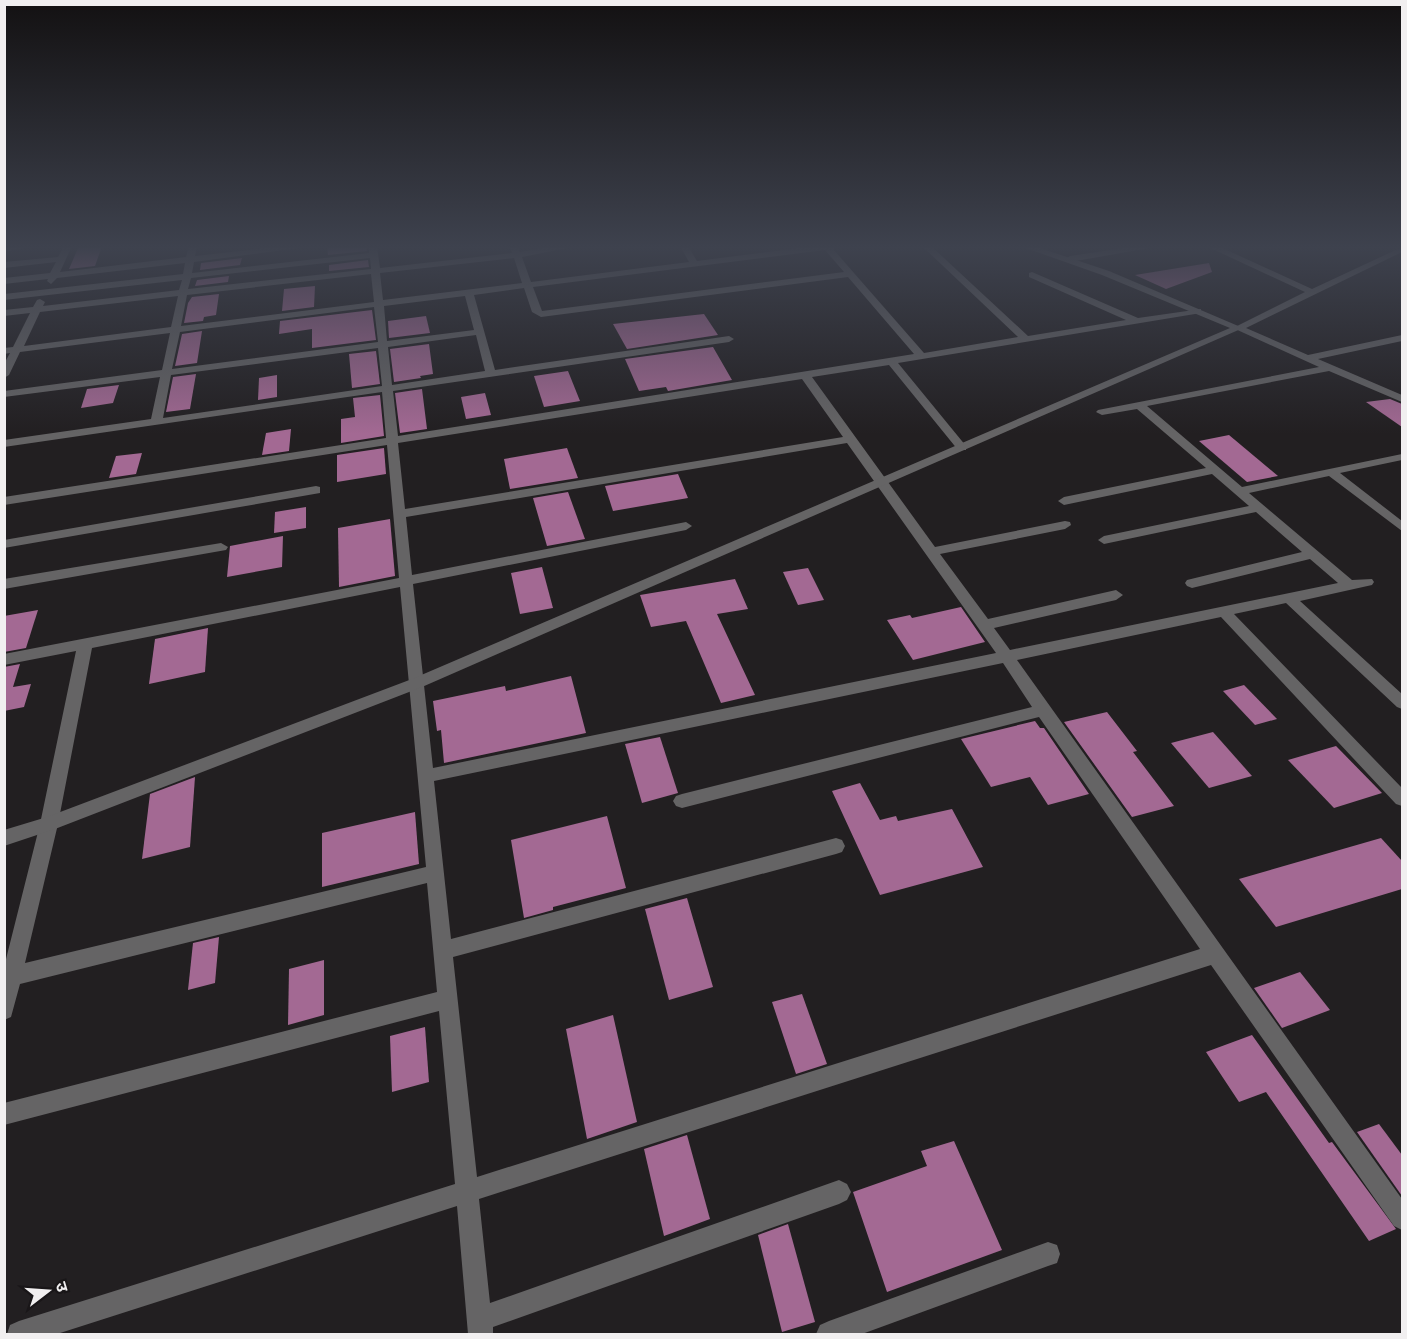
<svg xmlns="http://www.w3.org/2000/svg" width="1407" height="1339" viewBox="0 0 1407 1339" font-family="'Noto Serif','Noto Sans Devanagari',serif">
  <style>
    .building { fill: #a36993 }
    .lines { fill: none; stroke-linecap: round; stroke-linejoin: round }
    .minor { fill: #656465; fill-rule: evenodd }
    .tertiary { fill: #656465; fill-rule: evenodd }
  </style>
  <rect width="100%" height="100%" fill="#221f21"/>
  <g class="building">
    <polygon points="79,246 102,246 95,266 69,269"/>
    <polygon points="327,246 366,246 367,251 328,255"/>
    <polygon points="242,258 240,265 200,270 201,263"/>
    <polygon points="368,260 369,267 329,271 329,265"/>
    <polygon points="1209,263 1212,272 1166,289 1135,275"/>
    <polygon points="229,276 228,282 195,286 197,280"/>
    <polygon points="315,286 314,307 282,311 284,289"/>
    <polygon points="219,294 216,315 204,317 203,321 184,323 188,303 192,297"/>
    <polygon points="372,310 376,340 312,348 312,329 279,334 280,321"/>
    <polygon points="704,314 718,335 627,349 613,324"/>
    <polygon points="426,316 430,333 389,338 388,321"/>
    <polygon points="202,331 197,363 175,366 182,334"/>
    <polygon points="429,344 433,374 420,376 421,378 394,382 390,349"/>
    <polygon points="713,347 732,380 668,391 666,387 639,391 625,359"/>
    <polygon points="376,351 380,384 352,388 349,354"/>
    <polygon points="568,371 580,401 544,407 534,376"/>
    <polygon points="196,374 190,409 166,412 173,377"/>
    <polygon points="277,375 277,397 258,400 259,378"/>
    <polygon points="119,385 113,403 81,408 87,389"/>
    <polygon points="422,389 427,429 400,433 395,393"/>
    <polygon points="485,393 491,415 466,419 461,397"/>
    <polygon points="380,395 384,436 341,443 341,419 355,417 353,398"/>
    <polygon points="1390,399 1402,404 1402,427 1366,402"/>
    <polygon points="291,429 289,451 262,455 266,433"/>
    <polygon points="1229,435 1278,476 1247,482 1199,441"/>
    <polygon points="384,448 386,474 337,482 337,455"/>
    <polygon points="567,448 578,478 510,489 504,459"/>
    <polygon points="142,453 136,474 109,478 116,456"/>
    <polygon points="678,474 688,498 613,511 605,486"/>
    <polygon points="568,492 585,539 547,546 533,498"/>
    <polygon points="306,507 306,528 274,533 275,512"/>
    <polygon points="390,519 395,576 339,587 338,528"/>
    <polygon points="283,536 282,567 227,577 230,546"/>
    <polygon points="542,567 553,608 520,614 511,573"/>
    <polygon points="808,568 824,600 798,605 783,572"/>
    <polygon points="735,579 748,609 717,614 755,695 721,703 686,621 651,627 640,595"/>
    <polygon points="961,607 985,642 913,660 887,620 910,615 912,618"/>
    <polygon points="38,610 26,648 4,652 4,616"/>
    <polygon points="208,628 205,672 149,684 155,639"/>
    <polygon points="20,664 13,687 31,684 24,707 4,711 4,667"/>
    <polygon points="571,676 586,733 444,763 441,730 437,731 433,701 505,686 506,691"/>
    <polygon points="1244,685 1277,719 1255,725 1223,691"/>
    <polygon points="1107,712 1137,751 1133,752 1174,806 1132,817 1064,722"/>
    <polygon points="1035,721 1040,728 1044,728 1089,794 1048,805 1030,777 991,787 961,739"/>
    <polygon points="1213,732 1252,776 1209,788 1171,743"/>
    <polygon points="660,737 678,793 642,803 625,744"/>
    <polygon points="1336,746 1382,793 1334,808 1288,760"/>
    <polygon points="195,777 190,847 142,859 150,794"/>
    <polygon points="860,783 880,820 896,816 898,821 952,809 983,867 880,895 832,791"/>
    <polygon points="415,812 419,864 322,887 322,833"/>
    <polygon points="607,816 626,888 553,907 553,910 524,918 511,840"/>
    <polygon points="1381,838 1402,861 1402,889 1276,927 1239,879"/>
    <polygon points="687,898 713,987 669,1000 645,909"/>
    <polygon points="219,937 215,983 188,990 193,943"/>
    <polygon points="324,960 324,1015 288,1025 289,969"/>
    <polygon points="1300,972 1330,1010 1282,1028 1254,988"/>
    <polygon points="802,994 827,1064 796,1074 772,1002"/>
    <polygon points="613,1015 637,1122 587,1139 566,1029"/>
    <polygon points="425,1027 429,1082 392,1092 390,1036"/>
    <polygon points="1252,1035 1329,1143 1332,1142 1396,1229 1369,1241 1266,1092 1239,1102 1206,1052"/>
    <polygon points="1379,1124 1402,1155 1402,1196 1357,1132"/>
    <polygon points="687,1135 710,1219 664,1236 644,1149"/>
    <polygon points="954,1141 1002,1250 887,1292 853,1192 927,1166 921,1151"/>
    <polygon points="788,1224 815,1322 782,1332 758,1235"/>
  </g>
  <g class="lines">
    <g class="minor">
      <polygon points="33,246 4,252 4,247"/>
      <path d="M 64,246 L 72,246 L 60,272 L 186,257 L 189,246 L 197,246 L 195,256 L 284,246 L 313,246 L 194,262 L 192,273 L 369,253 L 369,246 L 377,246 L 380,268 L 512,253 L 510,246 L 518,246 L 520,252 L 555,246 L 577,246 L 522,257 L 531,282 L 689,262 L 680,246 L 688,246 L 697,261 L 814,246 L 841,246 L 833,249 L 924,353 L 1018,337 L 922,246 L 931,246 L 1028,336 L 1126,320 L 1029,277 L 1029,273 L 1032,272 L 1138,318 L 1201,309 L 1201,313 L 898,363 L 966,446 L 966,450 L 958,450 L 889,365 L 812,377 L 935,547 L 1065,521 L 1070,522 L 1071,525 L 1065,529 L 940,554 L 988,619 L 1116,590 L 1123,595 L 1116,600 L 994,628 L 1010,650 L 1338,583 L 1310,559 L 1192,588 L 1187,586 L 1185,583 L 1187,580 L 1302,552 L 1256,512 L 1104,544 L 1098,540 L 1104,536 L 1249,506 L 1212,474 L 1064,505 L 1058,501 L 1064,497 L 1206,468 L 1137,409 L 1102,415 L 1096,412 L 1098,410 L 1319,367 L 1233,328 L 1305,292 L 1206,246 L 1218,246 L 1312,289 L 1402,247 L 1402,252 L 1246,328 L 1308,355 L 1402,335 L 1402,341 L 1318,359 L 1402,395 L 1402,402 L 1329,371 L 1147,406 L 1242,487 L 1402,454 L 1402,460 L 1340,473 L 1402,521 L 1402,531 L 1329,476 L 1249,493 L 1352,580 L 1372,579 L 1374,582 L 1372,585 L 1300,601 L 1402,694 L 1402,709 L 1397,707 L 1286,603 L 1234,614 L 1402,788 L 1402,806 L 1396,804 L 1221,617 L 1017,660 L 1402,1199 L 1402,1230 L 1394,1226 L 1211,965 L 479,1199 L 490,1303 L 839,1180 L 847,1184 L 851,1192 L 847,1200 L 839,1204 L 493,1327 L 493,1334 L 468,1334 L 457,1206 L 57,1334 L 7,1334 L 10,1325 L 19,1321 L 455,1184 L 439,1011 L 4,1125 L 4,1103 L 437,992 L 427,883 L 20,984 L 11,1017 L 4,1020 L 4,967 L 40,824 L 76,651 L 4,665 L 4,654 L 399,578 L 387,445 L 4,505 L 4,497 L 386,438 L 382,392 L 4,447 L 4,440 L 151,419 L 160,377 L 4,397 L 4,391 L 162,370 L 170,333 L 20,352 L 9,375 L 4,378 L 4,364 L 10,353 L 4,354 L 4,348 L 13,347 L 30,313 L 4,316 L 4,310 L 33,307 L 37,300 L 40,299 L 45,302 L 43,306 L 179,290 L 182,280 L 4,300 L 4,294 L 183,274 L 185,263 L 57,278 L 51,284 L 47,281 L 48,279 L 4,284 L 4,278 L 50,273 L 56,262 L 4,268 L 4,262 L 58,257 ZM 825,250 L 844,272 L 542,311 L 533,287 ZM 370,258 L 371,269 L 188,289 L 191,278 ZM 514,258 L 522,283 L 383,300 L 380,273 ZM 371,274 L 374,302 L 181,326 L 187,295 ZM 848,277 L 914,354 L 398,436 L 393,391 L 729,342 L 734,339 L 729,336 L 495,370 L 474,295 L 524,288 L 532,312 L 541,317 ZM 178,296 L 171,327 L 24,346 L 40,312 ZM 465,296 L 474,330 L 387,341 L 384,306 ZM 374,307 L 378,342 L 172,369 L 180,332 ZM 476,335 L 485,371 L 392,385 L 388,347 ZM 378,348 L 382,386 L 163,418 L 171,375 ZM 802,379 L 843,437 L 405,509 L 398,443 ZM 847,443 L 996,653 L 433,768 L 413,584 L 686,530 L 692,526 L 686,522 L 412,575 L 406,517 ZM 400,587 L 426,867 L 25,963 L 58,824 L 92,648 ZM 1003,663 L 1032,707 L 682,794 L 676,796 L 673,801 L 676,806 L 682,808 L 1039,717 L 1200,949 L 477,1177 L 453,957 L 836,854 L 842,852 L 845,846 L 842,840 L 836,838 L 451,939 L 434,781 Z"/>
      <polygon points="1137,246 1161,246 1070,262 1066,259 1070,256"/>
      <polygon points="316,486 320,487 320,493 4,548 4,540"/>
      <polygon points="221,543 228,547 226,550 4,589 4,579"/>
      <polygon points="1048,1242 1057,1245 1060,1254 1057,1263 1048,1266 862,1334 816,1334 820,1325 829,1321"/>
    </g>
    <polygon class="tertiary" points="1020,246 1034,246 1109,271 1243,328 422,687 55,829 4,846 4,830 47,817 412,679 1230,328 1102,275"/>
  </g>
  <linearGradient id="sky" x2="0" y2="1"><stop stop-color="#131112"/><stop offset="0.57" stop-color="#3e424e"/><stop offset="1" stop-color="#3e424e" stop-opacity="0"/></linearGradient>
  <rect width="1407" height="434" fill="url(#sky)"/>
  <rect width="1407" height="1339" fill="none" stroke="#f1eff0" stroke-width="12"/>
  <g transform="translate(48 1291) rotate(73)" stroke="#191618" stroke-width="4.5" paint-order="stroke">
  <path d="M0-4.5L10 22L0 15L-10 22Z" fill="#f1eff0"/>
  <text y="-9" font-size="16" font-weight="bold" text-anchor="middle" fill="#f1eff0">उ</text>
  </g>
</svg>
